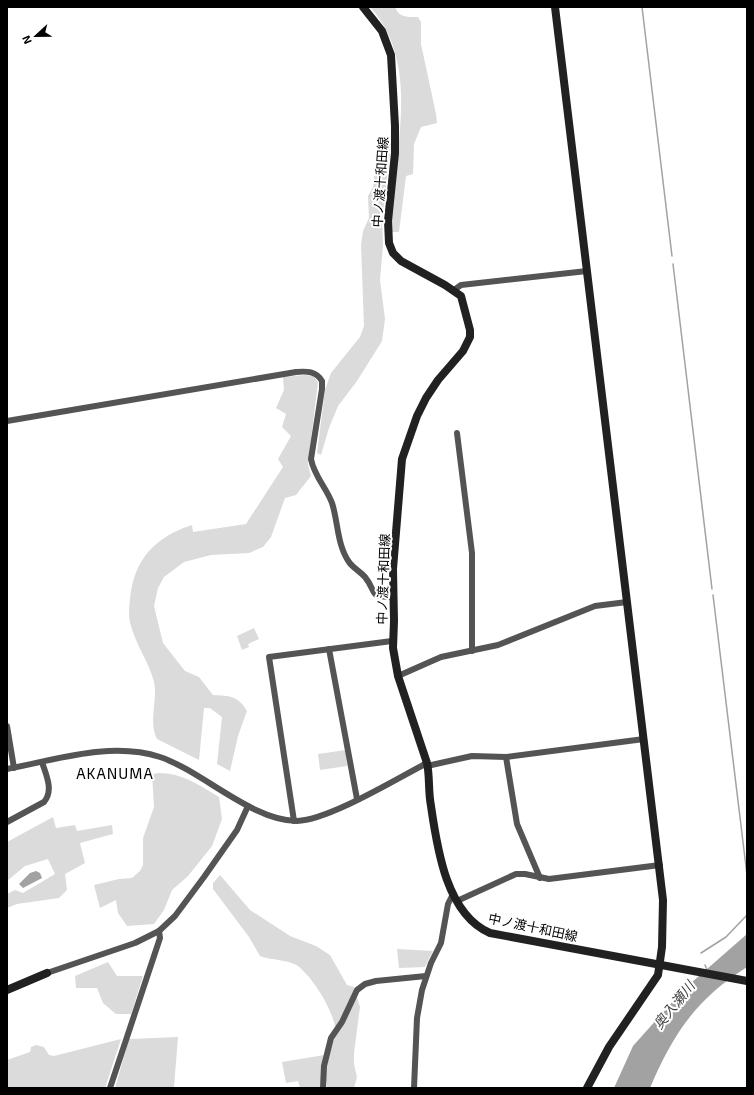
<svg xmlns="http://www.w3.org/2000/svg" width="754" height="1095" viewBox="0 0 754 1095" font-family="'Exo 2','Noto Sans JP',sans-serif">
  <style>
    .green { fill: #dbdbdb }
    .water { fill: #a2a2a2 }
    .lines { fill: none; stroke-linecap: round; stroke-linejoin: round }
    .stream { stroke: #a2a2a2; stroke-width: 1.5 }
    .street { stroke: #545454; stroke-width: 6 }
    .secondary { stroke: #212121; stroke-width: 8 }
    .labels { text-anchor: middle; stroke-width: 4; stroke-linejoin: round; paint-order: stroke }
    .street-label { font-size: 13px; fill: #000; stroke: #fff }
    .water-label { font-size: 14px; font-style: italic; fill: #434343; stroke: #fff }
    .quarter-label { font-size: 15px; letter-spacing: 1px; fill: #000; stroke: #fff }
  </style>
  <rect width="100%" height="100%" fill="#fff"/>
  <g class="green">
    <path d="M 370,7 L 395,7 C 399,18 408,17 418,17 L 421,22 L 421,44 L 436,114 L 437,123 L 421,127 L 414,144 L 413,174 L 406,176 L 399,232 L 391,232 C 392,214 393,197 395,180 C 401,122 413,54 370,7 Z"/>
    <polygon points="388,139 391,144 382,220 383,245 380,280 385,319 382,341 357,381 338,406 329,428 321,455 317,453 325,390 331,373 360,337 364,326 361,245 363,231 369,218 368,196 373,187 378,146 382,140"/>
    <path d="M 305,375 L 313,376 L 318,382 L 308,464 L 311,476 L 296,495 L 285,498 L 271,537 L 263,547 L 249,553 L 211,555 L 184,562 L 164,577 L 158,588 L 154,606 L 163,643 L 185,671 L 199,677 L 213,695 C 229,696 238,695 247,711 L 238,736 L 230,771 L 217,764 L 222,717 L 210,708 L 204,708 L 199,760 L 157,739 C 148,721 158,700 154,682 C 149,662 136,645 131,626 C 128,617 129,608 130,599 C 134,559 155,537 192,525 L 193,532 L 246,524 L 283,467 L 278,459 L 291,436 L 282,427 L 286,414 L 276,408 L 284,390 L 283,377 Z"/>
    <polygon points="254,628 259,639 248,644 249,647 242,650 237,636"/>
    <polygon points="346,750 347,766 320,770 318,754"/>
    <path d="M 159,773 C 182,773 199,785 219,797 L 222,819 L 212,846 L 188,876 L 172,890 L 164,910 L 154,924 L 127,926 L 118,913 L 116,900 L 100,908 L 94,885 L 119,879 L 132,878 L 140,871 L 143,865 L 143,838 L 154,807 L 152,774 Z"/>
    <polygon points="53,817 56,828 75,825 77,831 112,825 113,834 80,843 85,863 65,874 67,890 59,898 17,904 7,908 7,894 15,890 23,893 55,874 48,859 25,866 7,881 7,842"/>
    <path d="M 220,875 L 250,910 L 290,936 L 316,946 L 330,955 L 347,985 L 354,987 L 360,1007 L 354,1053 L 354,1064 L 357,1077 L 354,1088 L 327,1088 L 325,1071 L 336,1032 C 334,1011 314,979 298,966 C 290,960 270,960 260,956 L 249,937 L 213,889 L 213,883 Z"/>
    <polygon points="397,949 433,951 425,967 399,968"/>
    <polygon points="108,962 117,976 143,976 131,1014 116,1014 103,1003 97,988 76,988 75,976"/>
    <polygon points="178,1037 174,1087 115,1088 129,1039"/>
    <polygon points="121,1039 105,1088 7,1088 7,1060 30,1052 31,1047 36,1045 44,1047 49,1055 54,1056"/>
    <polygon points="324,1055 320,1088 300,1088 298,1081 286,1083 282,1062"/>
  </g>
  <g class="water">
    <polygon points="36,871 40,873 42,878 23,888 19,884 30,873"/>
    <path d="M 747,934 L 747,967 C 696,999 673,1034 650,1088 L 614,1088 L 633,1046 L 683,990 Z"/>
  </g>
  <g class="lines">
    <g class="stream">
      <polyline points="642,7 672,256"/>
      <polyline points="673,264 712,589"/>
      <polyline points="713,595 747,875"/>
      <polyline points="701,953 726,937 747,915"/>
      <polyline points="705,965 707,970"/>
    </g>
    <g class="street">
      <polyline points="454,290 461,285 587,271"/>
      <path d="M 7,421 L 296,372 C 307,371 316,371 322,381 L 322,389 L 311,459 C 314,476 326,487 332,503 C 338,521 337,545 349,562 C 353,568 360,571 365,577 C 378,593 367,597 393,597"/>
      <polyline points="457,433 472,553 472,651"/>
      <polyline points="329,649 357,799"/>
      <polyline points="398,676 441,657 498,645 595,606 627,602"/>
      <polyline points="7,726 14,768"/>
      <polyline points="506,757 517,824 540,878"/>
      <polyline points="427,766 472,756 506,757 644,739"/>
      <path d="M 7,769 C 55,760 111,741 160,757 C 202,771 252,821 297,821 C 329,820 396,779 427,763"/>
      <polyline points="294,821 269,657 392,641"/>
      <path d="M 7,822 L 44,802 C 54,790 46,775 42,762"/>
      <polyline points="457,901 516,874 525,874 549,879 660,865"/>
      <polyline points="47,973 135,943 159,931 175,916 204,877 237,830 248,806"/>
      <polyline points="110,1088 160,938 159,931"/>
      <polyline points="323,1088 324,1066 331,1038 342,1022 357,990 365,984 376,981 426,976"/>
      <polyline points="414,1088 417,1018 422,990 431,963 441,943 448,904 453,894"/>
    </g>
    <g class="secondary">
      <path d="M 363,7 L 382,31 L 391,55 L 395,126 L 395,153 L 388,221 L 389,243 L 393,253 L 401,261 L 445,285 L 461,296 L 470,330 L 470,337 L 463,351 L 438,380 L 426,398 L 417,416 L 402,459 L 393,569 L 394,621 L 393,648 L 398,676 L 427,763 C 430,777 428,791 431,806 C 437,847 446,914 490,933 L 747,981"/>
      <polyline points="555,7 663,900 662,947 658,975 609,1047 587,1088"/>
      <polyline points="7,990 47,973"/>
    </g>
  </g>
  <g class="labels">
    <g class="street-label">
      <text transform="translate(380 182) rotate(-86)" y="5">中ノ渡十和田線</text>
      <text transform="translate(383 579) rotate(-88)" y="5">中ノ渡十和田線</text>
      <text transform="translate(533 927) rotate(12)" y="5">中ノ渡十和田線</text>
    </g>
    <g class="water-label">
      <text transform="translate(674 1005) rotate(-51)" y="5">奥入瀬川</text>
    </g>
    <g class="quarter-label">
      <text x="115" y="779">AKANUMA</text>
    </g>
  </g>
  <rect width="754" height="1095" fill="none" stroke="#000000" stroke-width="16"/>
  <g transform="translate(36 36) rotate(248)" stroke="#ffffff" stroke-width="3" paint-order="stroke">
  <path d="M0-3L7 15L0 10L-7 15Z" fill="#000000"/>
  <text y="-6" font-size="11" font-weight="bold" text-anchor="middle" fill="#000000">N</text>
  </g>
</svg>
